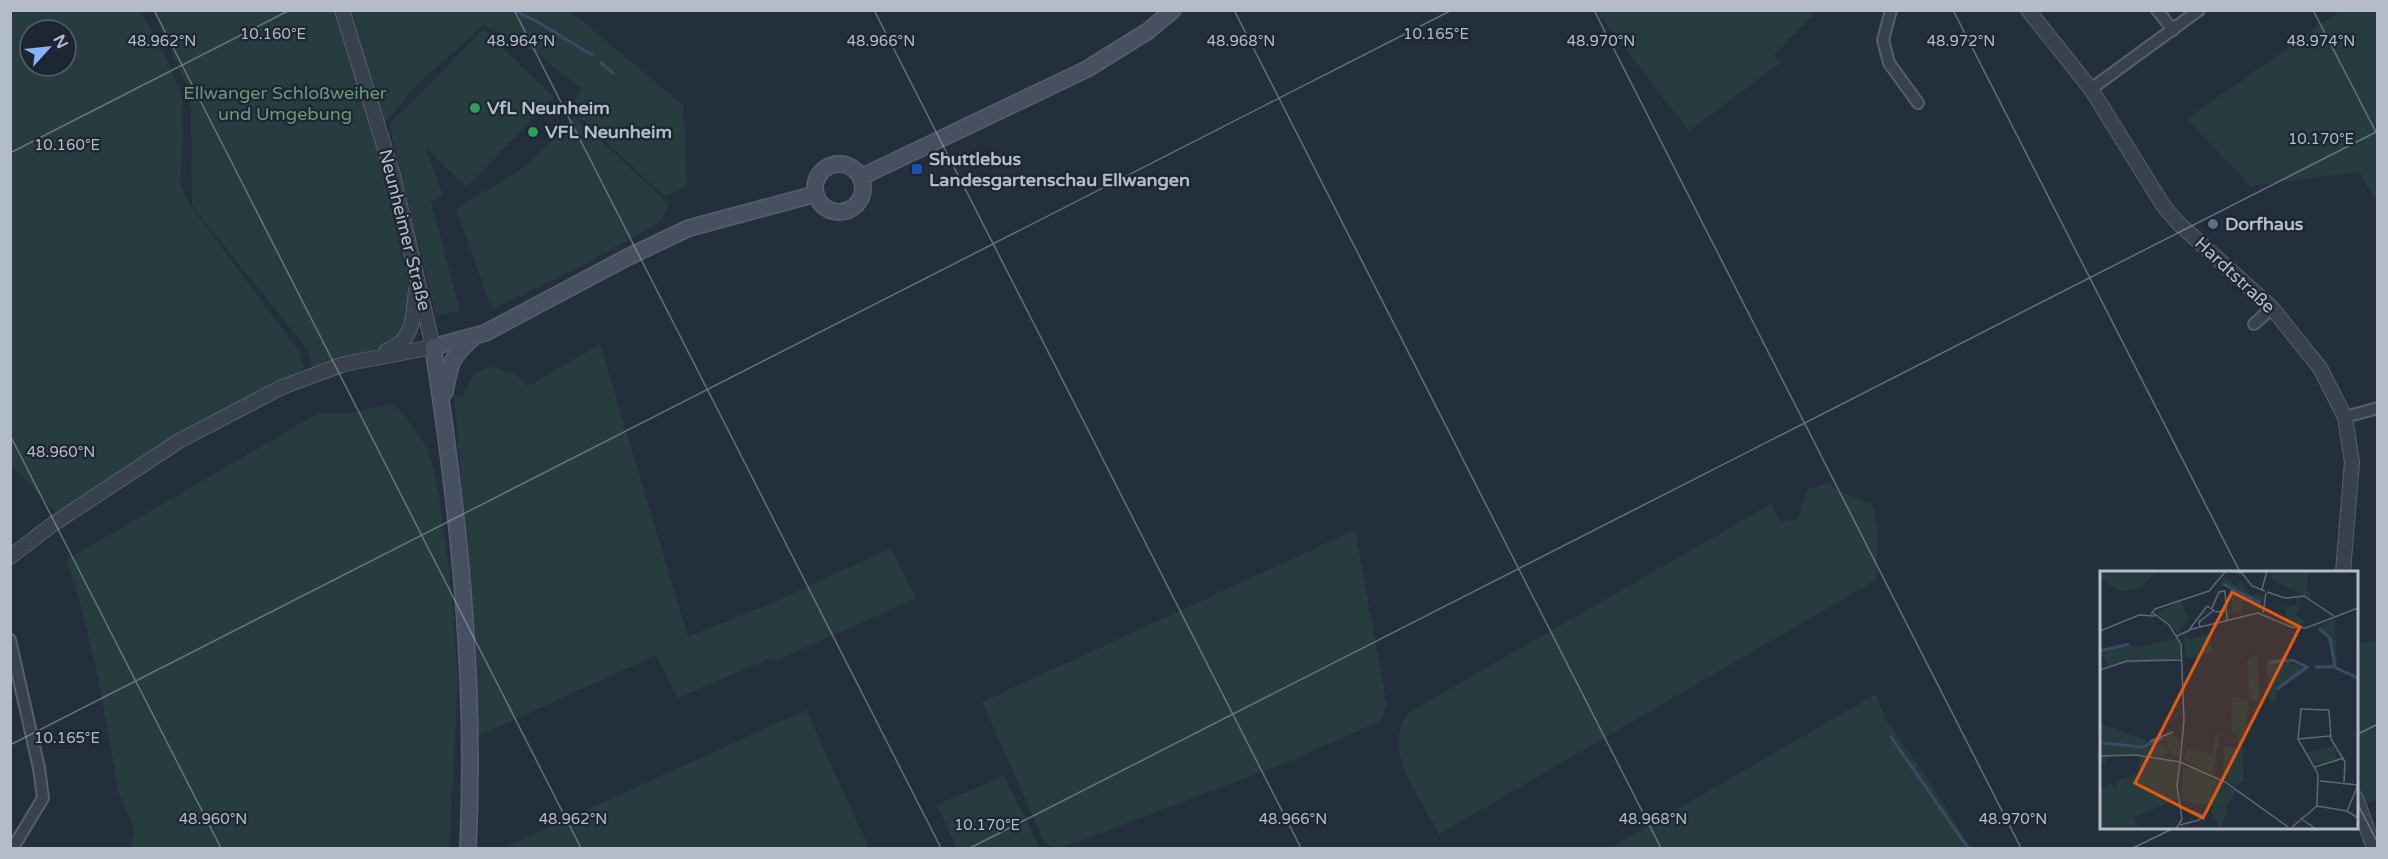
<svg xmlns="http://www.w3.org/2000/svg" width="2388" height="859" viewBox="0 0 2388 859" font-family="'Varela Round',sans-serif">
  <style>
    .green { fill: #263c3f; fill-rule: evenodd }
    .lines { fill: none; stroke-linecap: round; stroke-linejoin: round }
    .stream { stroke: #394c67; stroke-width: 3 }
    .minor-casing { stroke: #565f6c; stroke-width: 14 }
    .tertiary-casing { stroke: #565f6c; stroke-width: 16 }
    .secondary-casing { stroke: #565f6c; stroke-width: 18 }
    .minor { stroke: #38414e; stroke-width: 10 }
    .tertiary { stroke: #38414e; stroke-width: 14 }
    .secondary { stroke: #465061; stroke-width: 15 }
    .ticks { fill: none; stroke: #b4bcc9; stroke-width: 1.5; stroke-opacity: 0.45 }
    .leisure-dot { fill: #2e9e5b; stroke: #1d2633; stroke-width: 2 }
    .transit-dot { fill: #1a4fb4; stroke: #1d2633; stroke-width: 2 }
    .service-dot { fill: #5c6f8a; stroke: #1d2633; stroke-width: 2 }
    .labels { text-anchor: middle; stroke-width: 4.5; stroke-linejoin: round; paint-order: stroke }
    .park-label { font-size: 18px; fill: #6b9a76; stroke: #1d2633 }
    .poi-label { font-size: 18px; font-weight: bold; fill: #b4bcc9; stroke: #1d2633; text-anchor: start }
    .street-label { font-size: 18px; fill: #b4bcc9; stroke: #1d2633 }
    .inset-river { fill: none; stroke: #394c67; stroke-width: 3 }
    .inset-road { fill: none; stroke: #5e6776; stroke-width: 1.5 }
    .view { fill: #e8590c; fill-opacity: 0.15; stroke: #e8590c; stroke-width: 3 }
    .inset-edge { fill: none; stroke: #b4bcc9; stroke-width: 3 }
    .ticks-label { font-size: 15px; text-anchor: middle; fill: #b4bcc9; stroke: #1d2633; stroke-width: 4.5; stroke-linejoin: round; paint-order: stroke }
  </style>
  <rect width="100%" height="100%" fill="#242f3e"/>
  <g class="green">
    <path d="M 10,11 L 141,11 L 166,57 L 182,97 L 183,141 L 180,184 L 190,205 L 299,351 L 304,367 L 300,371 C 215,411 133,459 57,514 L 11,465 ZM 30,30 L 66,30 L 66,66 L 30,66 Z"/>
    <polygon points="153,11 570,11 683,105 687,187 664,196 570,108 581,89 537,53 483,25 418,84 375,134 403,263 409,276 407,314 402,333 384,347 312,367 308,350 192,206 191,109 186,84"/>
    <polygon points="1596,11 1817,11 1774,55 1781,62 1689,131"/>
    <polygon points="2340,11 2377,11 2377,202 2359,172 2250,186 2187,119"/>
    <polygon points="483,29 554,97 467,187 425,147 443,195 431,201 460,311 436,316 389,124"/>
    <polygon points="575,117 669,204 662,221 583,265 492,310 456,209 525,167"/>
    <polygon points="600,344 688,637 772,603 891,548 916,598 775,661 768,659 678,698 656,655 476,737 464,512 454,395 462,398 474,374 492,366 509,374 513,371 528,386"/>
    <polygon points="388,404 396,407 405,416 428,449 438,489 451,585 458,680 449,848 131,848 134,827 119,795 99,683 82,609 66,560 319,413 353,413"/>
    <path d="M 1829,482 L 1837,491 L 1873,504 L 1878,536 L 1876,580 L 1439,834 C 1421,799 1380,750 1408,713 L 1771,504 L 1781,521 L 1797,520 L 1808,490 Z"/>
    <polygon points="1355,530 1387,705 1381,721 1292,760 1104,832 1062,847 1050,846 1044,841 982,702"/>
    <polygon points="2377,641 2377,800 2363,803 2356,778 2356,643"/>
    <polygon points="1876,694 1886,720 1924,773 1971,848 1610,848"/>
    <polygon points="806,710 869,848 503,848"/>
    <polygon points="1004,776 1040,848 956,848 937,805"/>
  </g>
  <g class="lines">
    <g class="stream">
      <polyline points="513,10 536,21 592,55"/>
      <polyline points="601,63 613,73"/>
      <polyline points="1891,737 1968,848"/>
    </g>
    <g class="minor-casing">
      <g id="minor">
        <polyline points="1891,10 1883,40 1889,63 1918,103"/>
        <polyline points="2157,10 2173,30"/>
        <polyline points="2091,89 2199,10"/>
        <polyline points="2254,324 2272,308"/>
        <polyline points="2345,417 2378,408"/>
        <polyline points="10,640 39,768 43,798 14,846"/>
      </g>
    </g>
    <g class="tertiary-casing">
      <g id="tertiary">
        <polyline points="2028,10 2091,89 2163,205 2177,222 2272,308 2320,368 2345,417 2352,462 2343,572"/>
        <path d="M 386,351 C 415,340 413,317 416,290"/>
        <polyline points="10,557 53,524 179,441 282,387 344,364 433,347 393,175 342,10"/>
        <polyline points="2356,798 2374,848"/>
      </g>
    </g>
    <g class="secondary-casing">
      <g id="secondary">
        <circle cx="839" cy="188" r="24"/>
        <polyline points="861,177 1087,69 1148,31 1173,10"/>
        <path d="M 445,392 C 450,365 450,358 472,339"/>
        <path d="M 468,848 C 476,679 459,514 433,347 L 485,333 L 626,258 L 689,228 L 816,194"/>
      </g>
    </g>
    <use href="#minor" class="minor"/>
    <use href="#tertiary" class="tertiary"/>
    <use href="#secondary" class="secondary"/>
  </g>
  <path class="ticks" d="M 154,10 L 581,848M 514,10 L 941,848M 874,10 L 1301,848M 1234,10 L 1661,848M 1594,10 L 2021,848M 1953,10 L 2240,572M 2313,10 L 2378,136M 10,153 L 290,10M 10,435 L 221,848M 2356,735 L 2378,724M 10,745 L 1452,10M 2356,801 L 2378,843M 970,848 L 2378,131M 2133,848 L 2174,828"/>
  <g class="leisure-dot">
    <circle cx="475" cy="108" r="6"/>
    <circle cx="533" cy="132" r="6"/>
  </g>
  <rect class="transit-dot" x="911" y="163" width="12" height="12" rx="3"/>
  <circle class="service-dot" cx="2213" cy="224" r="6"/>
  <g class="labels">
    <g class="park-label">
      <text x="285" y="99">Ellwanger Schloßweiher<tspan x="285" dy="21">und Umgebung</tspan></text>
    </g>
    <g class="poi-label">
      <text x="487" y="114">VfL Neunheim</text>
      <text x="545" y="138">VFL Neunheim</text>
      <text x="929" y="165">Shuttlebus<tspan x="929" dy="21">Landesgartenschau Ellwangen</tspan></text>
      <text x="2225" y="230">Dorfhaus</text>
    </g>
    <g class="street-label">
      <text transform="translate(405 230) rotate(76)" y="6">Neunheimer Straße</text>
      <text transform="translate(2235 275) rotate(43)" y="6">Hardtstraße</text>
    </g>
  </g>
  <g transform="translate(2100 571)">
    <rect width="258" height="258" fill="#242f3e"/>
    <path d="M 0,0 L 57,0 L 39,18 L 21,20 L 0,8 ZM 171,0 L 208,0 L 206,20 L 211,21 L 210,27 L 172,9 ZM 124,6 L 136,15 L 140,9 L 149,23 L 162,24 L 165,29 L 144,31 L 141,40 L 133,42 L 130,17 L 120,12 ZM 197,25 L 201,26 L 196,44 L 205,50 L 203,55 L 195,56 L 182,51 L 186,41 L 183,37 L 197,34 ZM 81,30 L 89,47 L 78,62 L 56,42 ZM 234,47 L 237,93 L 209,96 L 233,93 L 228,69 L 217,58 ZM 83,63 L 90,68 L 108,63 L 114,82 L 86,88 ZM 77,67 L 83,87 L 8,95 L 1,82 L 24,74 L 41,76 ZM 151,83 L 157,86 L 160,131 L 149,128 L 147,91 ZM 185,89 L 208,99 L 177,119 L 176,131 L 169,131 L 166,90 ZM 132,125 L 148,131 L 145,170 L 137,170 L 138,163 L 131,162 ZM 0,152 L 48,170 L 71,162 L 79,168 L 79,185 L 70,184 L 66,169 L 58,173 L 65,172 L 69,182 L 65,184 L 78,188 L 60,186 L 78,193 L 78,228 L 33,246 L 39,258 L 0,258 L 0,219 L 11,212 L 19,224 L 14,211 L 45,200 L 38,200 L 40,185 L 7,184 L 6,195 L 0,190 ZM 115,163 L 120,163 L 113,204 L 84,189 L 87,178 L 113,183 ZM 234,175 L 236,189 L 225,192 L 213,192 L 205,182 ZM 124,176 L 144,177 L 143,211 L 136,215 L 123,207 ZM 83,197 L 92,197 L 136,220 L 128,234 L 114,235 L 126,235 L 127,239 L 121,258 L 111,241 L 113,236 L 82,229 Z" fill="#263c3f"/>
    <path class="inset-river" d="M 123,13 L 161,32M 0,80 L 29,73M 170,91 L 192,89 L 207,96 L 177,118M 215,96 L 235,96 L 230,67 L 219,57M 236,97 L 258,107M 3,172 L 43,176 L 62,167"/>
    <path class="inset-road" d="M 129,0 L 142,2 L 152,15 L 165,20M 162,18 L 167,0M 167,21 L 185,27 L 204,25 L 234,45M 107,35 L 116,41 L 125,40M 112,37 L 119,21 L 125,20 L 127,49M 52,41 L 69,54 L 81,73 L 84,150M 163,42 L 166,22M 51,43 L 55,38 L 109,20 L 126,0M 100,56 L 99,51 L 114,39M 89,59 L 107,35M 0,60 L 39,44 L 55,45M 77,65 L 92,58 L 158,42 L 191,56 L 206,57 L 258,37M 0,99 L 27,90 L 82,89M 83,155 L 84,150 L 80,191 L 125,211 L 188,256M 198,168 L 230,165M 50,170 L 73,161M 0,185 L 36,184 L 80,191 L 77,215 L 82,248 L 76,258M 215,196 L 244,187M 220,210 L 258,214M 80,235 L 103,245M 217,235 L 218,203 L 198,168 L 201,138 L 229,139 L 231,168 L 245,191 L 244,211M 247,240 L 258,214M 200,247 L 216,258M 80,254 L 99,249 L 109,238M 192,256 L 217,235 L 247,240 L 258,247"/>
    <path class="view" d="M 132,21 L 200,56 L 103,247 L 35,212 Z"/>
    <rect width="258" height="258" class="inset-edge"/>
  </g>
  <g class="ticks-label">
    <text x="273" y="39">10.160°E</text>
    <text x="1436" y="39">10.165°E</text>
    <text x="162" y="46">48.962°N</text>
    <text x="521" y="46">48.964°N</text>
    <text x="881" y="46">48.966°N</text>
    <text x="1241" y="46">48.968°N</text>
    <text x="1601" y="46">48.970°N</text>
    <text x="1961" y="46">48.972°N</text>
    <text x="2321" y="46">48.974°N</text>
    <text x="2321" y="144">10.170°E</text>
    <text x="67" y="150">10.160°E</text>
    <text x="61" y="457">48.960°N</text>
    <text x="67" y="743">10.165°E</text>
    <text x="213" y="824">48.960°N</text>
    <text x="573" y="824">48.962°N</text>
    <text x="1293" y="824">48.966°N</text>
    <text x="1653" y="824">48.968°N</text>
    <text x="2013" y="824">48.970°N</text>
    <text x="987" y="830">10.170°E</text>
  </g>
  <rect width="2388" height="859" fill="none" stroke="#b4bcc9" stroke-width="24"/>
  <g transform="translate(48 48) rotate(63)"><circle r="28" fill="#1d2633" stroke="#59626f" stroke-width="1.5"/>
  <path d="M0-4.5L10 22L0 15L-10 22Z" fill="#8ab4f8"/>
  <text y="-9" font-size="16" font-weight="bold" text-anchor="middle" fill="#b4bcc9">N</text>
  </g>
</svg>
